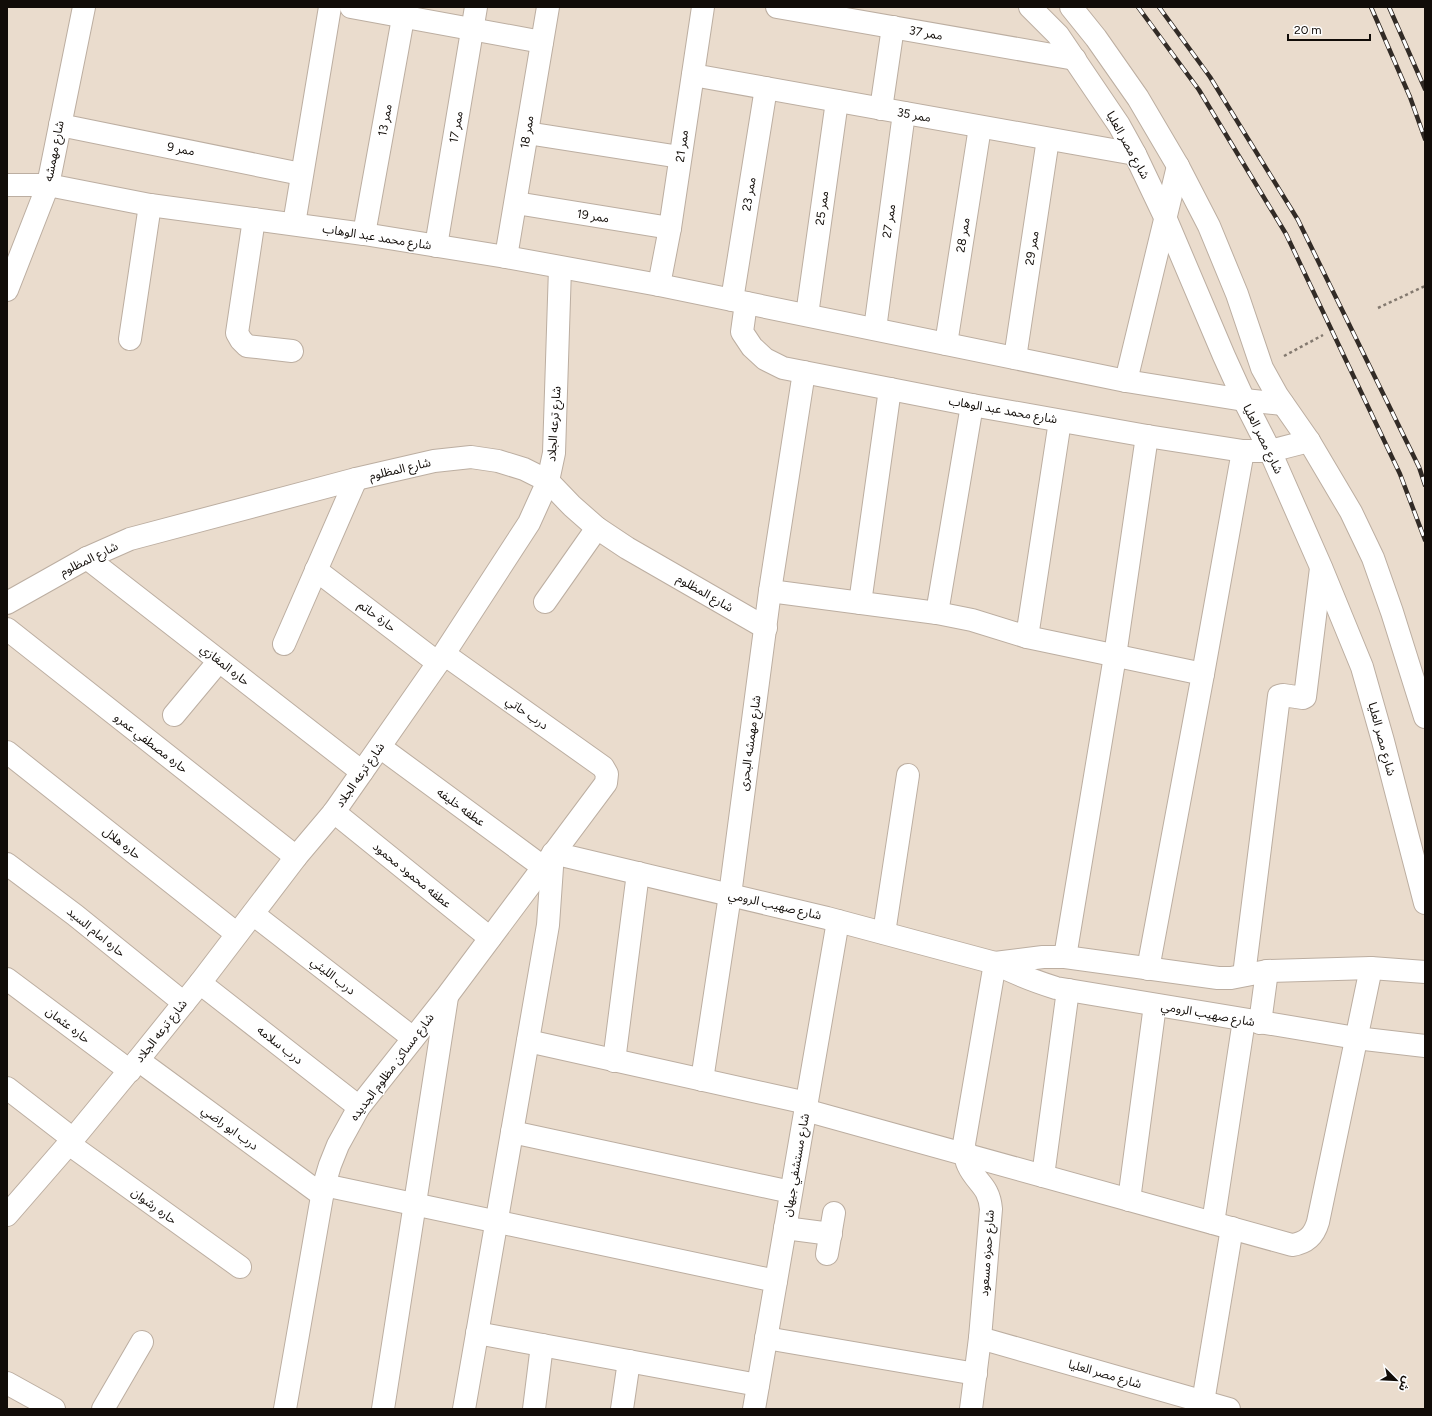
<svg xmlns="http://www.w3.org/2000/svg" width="1432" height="1416" viewBox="0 0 1432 1416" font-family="Figtree,'Noto Sans Arabic',sans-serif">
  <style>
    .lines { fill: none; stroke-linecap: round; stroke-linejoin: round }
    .minor-casing { stroke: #bcaea1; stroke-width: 24 }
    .path { stroke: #83796f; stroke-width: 2.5; stroke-dasharray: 3 3; stroke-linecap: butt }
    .minor { stroke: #fff; stroke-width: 22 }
    .rail-casing { stroke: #322b26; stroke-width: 4.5 }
    .rail { stroke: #fff; stroke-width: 3; stroke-dasharray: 9; stroke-linecap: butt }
    .labels { text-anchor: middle; stroke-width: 3; stroke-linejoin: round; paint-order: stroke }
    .street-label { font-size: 12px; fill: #110c08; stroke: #fff }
  </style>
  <rect width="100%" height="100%" fill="#eadccd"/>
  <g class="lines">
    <g class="minor-casing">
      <g id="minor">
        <polyline points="351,7 542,42"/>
        <polyline points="777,7 1075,59"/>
        <polyline points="1030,7 1058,35 1119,125 1135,154 1165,217 1224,356 1244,400 1270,451 1321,567 1362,667 1383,741 1425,903"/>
        <polyline points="1071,7 1096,38 1138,98 1178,166 1209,226 1237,294 1262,368 1277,395 1309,441 1351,512 1373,558 1392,612 1425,717"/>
        <polyline points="693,75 1135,154"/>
        <polyline points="881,109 893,27"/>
        <polyline points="60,125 301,174"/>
        <polyline points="527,133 680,157"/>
        <polyline points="7,185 48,185 150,205 364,234 506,257 659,285 1126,381 1244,400 1283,404"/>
        <polyline points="516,203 670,228"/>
        <polyline points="254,219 237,333 241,340 247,346 292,351"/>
        <polyline points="294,224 330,7"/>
        <polyline points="364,234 405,7"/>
        <polyline points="436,246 476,7"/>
        <polyline points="506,257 548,7"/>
        <polyline points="659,285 670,228 703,7"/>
        <polyline points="7,290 48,185 84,7"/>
        <polyline points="732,300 766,88"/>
        <polyline points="746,303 742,332 752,347 765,359 783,368 972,405 1147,436 1243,451 1270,451 1309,441"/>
        <polyline points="807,315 837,101"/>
        <polyline points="875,329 904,113"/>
        <polyline points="130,339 150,205"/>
        <polyline points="946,344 980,127"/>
        <polyline points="1015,358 1048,139"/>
        <polyline points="1126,381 1178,166"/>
        <polyline points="87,558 362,772"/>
        <polyline points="316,570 438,663"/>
        <polyline points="770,591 937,613 972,620 1027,637 1203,674"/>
        <polyline points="545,602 597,528"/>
        <polyline points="7,603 87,558 130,539 356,479 434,461 471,457 498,461 524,469 548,481 572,506 597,528 627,548 766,628"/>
        <polyline points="860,603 890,389"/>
        <polyline points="937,613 972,405"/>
        <polyline points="7,629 296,857"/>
        <polyline points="1027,637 1060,421"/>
        <polyline points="284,644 356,479"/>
        <polyline points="174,715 219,661"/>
        <polyline points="380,747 543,867"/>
        <polyline points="7,752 237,934"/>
        <polyline points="334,812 490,938"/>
        <polyline points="7,864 75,915 184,1003"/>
        <polyline points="253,914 413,1038"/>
        <polyline points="884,933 908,775"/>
        <polyline points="1065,957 1115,656 1147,436"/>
        <polyline points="995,963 1043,957 1065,957 1218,978 1231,978 1267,971 1371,968 1425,972"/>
        <polyline points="1148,969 1203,674 1243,451"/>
        <polyline points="1244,975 1279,696 1283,695 1303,698 1305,697 1321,568"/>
        <polyline points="7,979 130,1071"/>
        <polyline points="200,983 359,1107"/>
        <polyline points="1260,1023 1267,971"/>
        <polyline points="528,1041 807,1103"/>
        <polyline points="138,1060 322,1195"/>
        <polyline points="614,1061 638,873"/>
        <polyline points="702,1080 730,895 770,591 804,372"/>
        <polyline points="7,1088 73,1139"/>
        <path d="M 805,1110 L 1292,1245 C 1306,1243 1314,1236 1318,1222 L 1371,968"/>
        <polyline points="512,1132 791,1192"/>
        <polyline points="69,1144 240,1267"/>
        <polyline points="1043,1176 1068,990"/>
        <polyline points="324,1185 776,1281"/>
        <polyline points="1129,1200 1155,1005"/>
        <polyline points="7,1215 73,1139 138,1060 200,983 296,857 334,812 362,772 438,663 529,523 548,481 554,453 560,268"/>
        <polyline points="1213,1223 1244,1020"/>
        <polyline points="785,1228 831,1234"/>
        <polyline points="827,1254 834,1213"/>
        <polyline points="477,1333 758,1385"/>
        <polyline points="766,1338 976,1374"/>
        <polyline points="980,1338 1229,1409"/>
        <polyline points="7,1383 54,1409"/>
        <polyline points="1203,1402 1232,1228"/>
        <polyline points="103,1409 142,1342"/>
        <polyline points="285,1409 324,1185 330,1165 338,1145 359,1107 447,996 606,783 607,774 603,767 444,654"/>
        <polyline points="383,1409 447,997"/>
        <path d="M 464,1409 L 548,925 L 553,853 L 827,918 L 995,963 C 1015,974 1034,981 1056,988 L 1356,1038 L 1425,1046"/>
        <polyline points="534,1409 542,1345"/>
        <polyline points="622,1409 629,1361"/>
        <polyline points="754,1409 838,921"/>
        <path d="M 971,1409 L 980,1338 L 991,1209 C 989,1185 976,1183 968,1165 C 965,1159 965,1151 964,1144 L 995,963"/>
      </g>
    </g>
    <g class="path">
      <polyline points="1378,308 1425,286"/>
      <polyline points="1284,356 1323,335"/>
    </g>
    <use href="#minor" class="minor"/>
    <g class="rail-casing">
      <g id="rail">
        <polyline points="1138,7 1199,90 1286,234 1400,474 1425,540"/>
        <polyline points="1159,7 1210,77 1298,220 1419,467 1425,485"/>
        <polyline points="1371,7 1410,97 1425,139"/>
        <polyline points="1389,7 1425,89"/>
      </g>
    </g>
    <use href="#rail" class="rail"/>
  </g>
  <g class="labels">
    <g class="street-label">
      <text transform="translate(926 33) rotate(10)" y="4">ممر 37</text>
      <text transform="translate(914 115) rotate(10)" y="4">ممر 35</text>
      <text transform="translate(385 120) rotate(-80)" y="4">ممر 13</text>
      <text transform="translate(456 127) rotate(-80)" y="4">ممر 17</text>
      <text transform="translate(527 132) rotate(-81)" y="4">ممر 18</text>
      <text transform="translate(1128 145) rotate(61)" y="4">شارع مصر العليا</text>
      <text transform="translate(682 146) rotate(-82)" y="4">ممر 21</text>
      <text transform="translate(181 149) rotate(11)" y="4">ممر 9</text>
      <text transform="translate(54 151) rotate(-79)" y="4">شارع مهمشه</text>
      <text transform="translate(749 194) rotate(-81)" y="4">ممر 23</text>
      <text transform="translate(822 208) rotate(-82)" y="4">ممر 25</text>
      <text transform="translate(593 216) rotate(9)" y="4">ممر 19</text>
      <text transform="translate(889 221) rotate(-82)" y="4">ممر 27</text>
      <text transform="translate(963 235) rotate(-81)" y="4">ممر 28</text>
      <text transform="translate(377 237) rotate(9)" y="4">شارع محمد عبد الوهاب</text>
      <text transform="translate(1032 248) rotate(-81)" y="4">ممر 29</text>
      <text transform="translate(1003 410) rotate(10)" y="4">شارع محمد عبد الوهاب</text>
      <text transform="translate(554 424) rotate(-86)" y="4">شارع ترعه الجلاد</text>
      <text transform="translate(1263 439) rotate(64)" y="4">شارع مصر العليا</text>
      <text transform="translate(400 469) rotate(-13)" y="4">شارع المظلوم</text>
      <text transform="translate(89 559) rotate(-26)" y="4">شارع المظلوم</text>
      <text transform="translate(705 593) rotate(30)" y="4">شارع المظلوم</text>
      <text transform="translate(377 616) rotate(37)" y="4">حارة حاتم</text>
      <text transform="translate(225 665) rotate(38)" y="4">حاره المغازي</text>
      <text transform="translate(527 713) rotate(35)" y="4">درب حاتي</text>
      <text transform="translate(1382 739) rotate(75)" y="4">شارع مصر العليا</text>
      <text transform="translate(151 743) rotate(38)" y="4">حاره مصطفي عمرو</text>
      <text transform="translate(750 743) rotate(-82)" y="4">شارع مهمشه البحرى</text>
      <text transform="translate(360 775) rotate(-55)" y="4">شارع ترعه الجلاد</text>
      <text transform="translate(461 807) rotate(36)" y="4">عطفه خليفه</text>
      <text transform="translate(122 843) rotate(38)" y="4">حاره هلال</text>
      <text transform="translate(412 875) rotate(39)" y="4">عطفه محمود محمود</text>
      <text transform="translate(775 905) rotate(13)" y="4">شارع صهيب الرومي</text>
      <text transform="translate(96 932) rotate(39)" y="4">حاره امام السيد</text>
      <text transform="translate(333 976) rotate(38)" y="4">درب الليثي</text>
      <text transform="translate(1208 1014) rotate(10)" y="4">شارع صهيب الرومي</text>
      <text transform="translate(68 1025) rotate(37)" y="4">حاره عثمان</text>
      <text transform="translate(161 1031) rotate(-52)" y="4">شارع ترعه الجلاد</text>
      <text transform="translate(280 1045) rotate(38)" y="4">درب سلامه</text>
      <text transform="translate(392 1067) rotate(-53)" y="4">شارع مساكن مظلوم الجديده</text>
      <text transform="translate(230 1128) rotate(36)" y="4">درب ابو راضي</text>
      <text transform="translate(796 1165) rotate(-80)" y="4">شارع مستشفي جيهان</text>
      <text transform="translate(154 1206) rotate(36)" y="4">حاره رشوان</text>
      <text transform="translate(987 1253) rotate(-86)" y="4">شارع حمزه مسعود</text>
      <text transform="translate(1105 1374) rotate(16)" y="4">شارع مصر العليا</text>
    </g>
  </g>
  <rect width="1432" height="1416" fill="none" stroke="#110c08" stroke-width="16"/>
  <g transform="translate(1396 1380) rotate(114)" stroke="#ffffff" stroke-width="3" paint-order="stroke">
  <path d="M0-3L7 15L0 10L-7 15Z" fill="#110c08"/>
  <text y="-6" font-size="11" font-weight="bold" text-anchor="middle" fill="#110c08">ش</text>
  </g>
  <path d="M1288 34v6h82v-6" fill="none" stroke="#110c08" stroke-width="2"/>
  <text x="1294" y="34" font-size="12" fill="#110c08" stroke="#ffffff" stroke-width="3" paint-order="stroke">20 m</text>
</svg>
